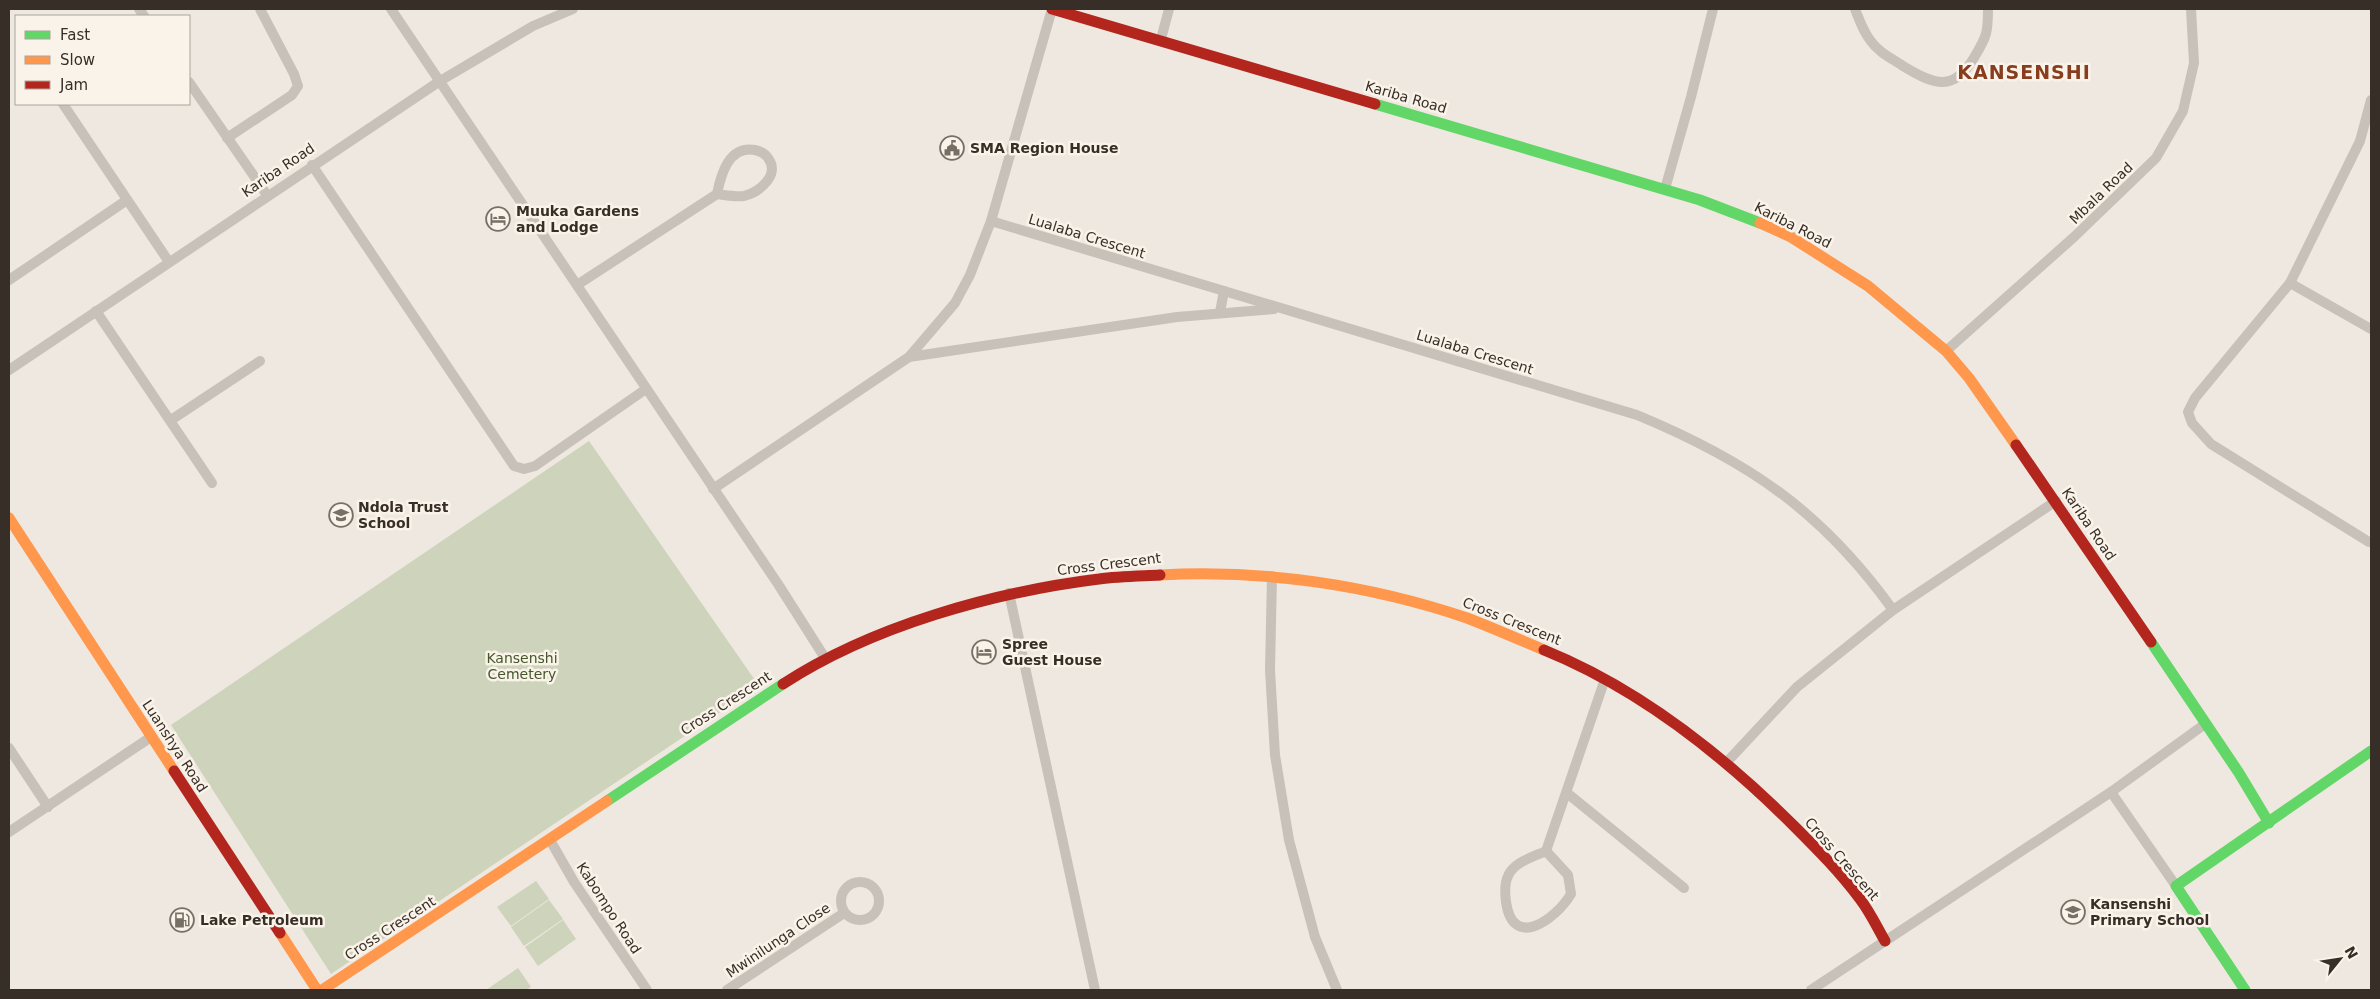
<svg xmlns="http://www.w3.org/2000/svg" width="2380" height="999" viewBox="0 0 2380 999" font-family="'DejaVu Sans',sans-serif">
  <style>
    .green { fill: #ced3bb }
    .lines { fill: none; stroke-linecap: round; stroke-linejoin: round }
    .street { stroke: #c7c1ba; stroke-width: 10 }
    .fast { stroke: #63d668; stroke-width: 11 }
    .slow { stroke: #ff974d; stroke-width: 11 }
    .jam { stroke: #b3261e; stroke-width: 11 }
    .labels { text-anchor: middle; stroke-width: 5; stroke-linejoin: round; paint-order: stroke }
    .street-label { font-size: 14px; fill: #382e28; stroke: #faf3e9 }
    .poi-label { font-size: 14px; font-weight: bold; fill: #382e28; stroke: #faf3e9; text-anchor: start }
    .park-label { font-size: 14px; fill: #45572b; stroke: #faf3e9 }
    .district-label { font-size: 19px; font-weight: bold; letter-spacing: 1px; fill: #893d1f; stroke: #faf3e9 }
  </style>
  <rect width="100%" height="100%" fill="#eee8e1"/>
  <g class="green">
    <polygon points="589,441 759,686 331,974 171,725"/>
    <polygon points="536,881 549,899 511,926 497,907"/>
    <polygon points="549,900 563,919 524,946 511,927"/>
    <polygon points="563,920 576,939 538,966 525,947"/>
    <polygon points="518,968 531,987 526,990 486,990"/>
  </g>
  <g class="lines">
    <g class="street">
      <polyline points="139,9 144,16"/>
      <polyline points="391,9 778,584 825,658"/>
      <path d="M 1855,9 C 1859,19 1863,31 1870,40 C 1878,52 1891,58 1903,66 C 1934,85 1954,93 1975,56 C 1987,36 1988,32 1988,9"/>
      <polyline points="1161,39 1169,9"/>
      <polyline points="189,82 267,195"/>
      <polyline points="63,104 169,262"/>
      <polyline points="227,138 292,95 298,86 294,74 260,9"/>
      <polyline points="312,165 514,466 524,469 535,466 646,389"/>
      <polyline points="1665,189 1691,97 1713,9"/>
      <path d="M 991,221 L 1637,415 C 1748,461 1822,511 1893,610"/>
      <polyline points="9,280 127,200"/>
      <polyline points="2290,283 2371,329"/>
      <path d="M 577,285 L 717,194 C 725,195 735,197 744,196 C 759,192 781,175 768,158 C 765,153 760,151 755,150 C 729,145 721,174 717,194"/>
      <polyline points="96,311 212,483"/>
      <polyline points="1220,312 1224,291"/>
      <polyline points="1946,351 2074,237 2156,158 2183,111 2194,63 2191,9"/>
      <polyline points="909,357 1177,317 1274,309"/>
      <polyline points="9,370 440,81 533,26 573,9"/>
      <polyline points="171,420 260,361"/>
      <polyline points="713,489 909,357 955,303 970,275 991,221 1052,9"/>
      <polyline points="2369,542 2211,444 2192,423 2188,412 2195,398 2290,283 2360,141 2371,100"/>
      <polyline points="1272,576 1270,670 1275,755 1289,840 1315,937 1337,990"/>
      <polyline points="1009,593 1095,990"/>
      <polyline points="9,748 48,807"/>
      <polyline points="1726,763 1797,687 1893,610 2056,501"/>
      <polyline points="2111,792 2176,886"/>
      <polyline points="1567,793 1684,888"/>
      <polyline points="9,832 151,737"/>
      <polyline points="550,840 574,882 647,990"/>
      <path d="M 1546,851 L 1568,875 L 1571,894 C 1556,919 1513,951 1506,902 C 1505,894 1504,884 1508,876 C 1514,862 1533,857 1546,851 L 1605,679"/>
      <circle cx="860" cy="901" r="19"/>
      <polyline points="727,990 844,913"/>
      <polyline points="1811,990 2111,792 2205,724"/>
    </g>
    <g class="fast">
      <polyline points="1375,104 1700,200 1760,223"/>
      <polyline points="2151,642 2239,773 2269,823"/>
      <polyline points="607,801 783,684"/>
      <polyline points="2245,990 2176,886 2371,751"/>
    </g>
    <g class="slow">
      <polyline points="1760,223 1791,237 1868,286 1946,351 1969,378 2016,445"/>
      <polyline points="9,518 174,771"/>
      <path d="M 1160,575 C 1262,569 1370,585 1467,618 C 1493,628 1518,639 1544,650"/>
      <polyline points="280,933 317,990"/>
      <polyline points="322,990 607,801"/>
    </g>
    <g class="jam">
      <polyline points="1052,9 1375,104"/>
      <polyline points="2016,445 2151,642"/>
      <path d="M 1544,650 C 1638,688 1723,755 1794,826 C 1817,849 1840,872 1860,899 C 1870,912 1877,927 1885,941"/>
      <path d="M 783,684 C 872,626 994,592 1099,579 C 1119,576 1140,576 1160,575"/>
      <polyline points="174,771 280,933"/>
    </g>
  </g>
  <defs>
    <g id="civic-ring" transform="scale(1.25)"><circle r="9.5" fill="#faf3e9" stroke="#786f69" stroke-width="1.5"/><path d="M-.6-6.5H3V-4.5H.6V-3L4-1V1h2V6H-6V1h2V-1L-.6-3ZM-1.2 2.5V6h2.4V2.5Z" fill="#786f69"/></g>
    <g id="hotel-ring" transform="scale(1.25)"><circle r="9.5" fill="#faf3e9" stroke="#786f69" stroke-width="1.5"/><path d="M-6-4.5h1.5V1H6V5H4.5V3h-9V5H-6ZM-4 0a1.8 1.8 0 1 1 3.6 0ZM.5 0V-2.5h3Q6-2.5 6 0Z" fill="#786f69"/></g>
    <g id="school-ring" transform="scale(1.25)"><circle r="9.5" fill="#faf3e9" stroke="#786f69" stroke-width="1.5"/><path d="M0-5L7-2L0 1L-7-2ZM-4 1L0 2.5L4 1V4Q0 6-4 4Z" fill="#786f69"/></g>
    <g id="fuel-ring" transform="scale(1.25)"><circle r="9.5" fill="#faf3e9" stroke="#786f69" stroke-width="1.5"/><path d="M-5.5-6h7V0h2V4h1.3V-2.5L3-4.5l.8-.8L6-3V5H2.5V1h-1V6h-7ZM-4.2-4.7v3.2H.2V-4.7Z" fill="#786f69"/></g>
  </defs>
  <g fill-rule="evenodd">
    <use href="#civic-ring" x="952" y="148"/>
    <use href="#hotel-ring" x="498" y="219"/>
    <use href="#school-ring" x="341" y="515"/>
    <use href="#hotel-ring" x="984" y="652"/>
    <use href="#school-ring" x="2073" y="912"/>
    <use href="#fuel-ring" x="182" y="920"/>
  </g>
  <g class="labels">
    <g class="street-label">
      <text transform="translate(1406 97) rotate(16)" y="5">Kariba Road</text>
      <text transform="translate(278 170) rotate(-34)" y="5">Kariba Road</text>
      <text transform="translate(2101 193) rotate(-44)" y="5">Mbala Road</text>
      <text transform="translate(1793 225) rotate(27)" y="5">Kariba Road</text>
      <text transform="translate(1087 236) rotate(17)" y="5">Lualaba Crescent</text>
      <text transform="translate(1475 352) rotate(17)" y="5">Lualaba Crescent</text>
      <text transform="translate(2089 524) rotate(56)" y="5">Kariba Road</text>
      <text transform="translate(1109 564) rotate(-7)" y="5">Cross Crescent</text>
      <text transform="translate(1512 621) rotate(22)" y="5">Cross Crescent</text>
      <text transform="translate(726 703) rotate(-33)" y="5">Cross Crescent</text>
      <text transform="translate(175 746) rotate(57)" y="5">Luanshya Road</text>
      <text transform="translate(1842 859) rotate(49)" y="5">Cross Crescent</text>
      <text transform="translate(609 908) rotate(57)" y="5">Kabompo Road</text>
      <text transform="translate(390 928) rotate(-33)" y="5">Cross Crescent</text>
      <text transform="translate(778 940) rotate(-34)" y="5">Mwinilunga Close</text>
    </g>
    <g class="poi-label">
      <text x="970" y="153">SMA Region House</text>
      <text x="516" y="216">Muuka Gardens<tspan x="516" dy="16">and Lodge</tspan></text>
      <text x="358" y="512">Ndola Trust<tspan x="358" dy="16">School</tspan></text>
      <text x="1002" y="649">Spree<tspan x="1002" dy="16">Guest House</tspan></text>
      <text x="2090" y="909">Kansenshi<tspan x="2090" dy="16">Primary School</tspan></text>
      <text x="200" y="925">Lake Petroleum</text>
    </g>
    <g class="park-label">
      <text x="522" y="663">Kansenshi<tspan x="522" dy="16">Cemetery</tspan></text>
    </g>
    <g class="district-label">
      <text x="2024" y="79">KANSENSHI</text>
    </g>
  </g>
  <rect width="2380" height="999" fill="none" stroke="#382e28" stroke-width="20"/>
  <rect x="15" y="15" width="175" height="90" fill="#faf3e9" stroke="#aca49c"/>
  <rect x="25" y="31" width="25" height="8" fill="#63d668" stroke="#aca49c"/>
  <text x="60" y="40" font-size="15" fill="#382e28">Fast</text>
  <rect x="25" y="56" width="25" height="8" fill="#ff974d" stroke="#aca49c"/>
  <text x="60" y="65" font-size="15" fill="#382e28">Slow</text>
  <rect x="25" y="81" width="25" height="8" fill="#b3261e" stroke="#aca49c"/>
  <text x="60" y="90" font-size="15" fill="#382e28">Jam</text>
  <g transform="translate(2340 959) rotate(60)" stroke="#faf3e9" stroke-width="4" paint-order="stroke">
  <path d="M0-4L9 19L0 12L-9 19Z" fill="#382e28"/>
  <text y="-8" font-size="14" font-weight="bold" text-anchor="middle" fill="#382e28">N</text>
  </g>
</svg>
